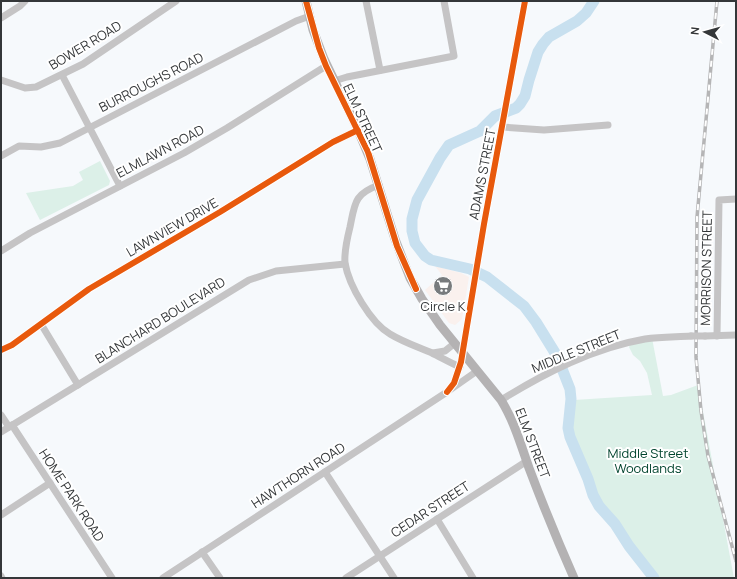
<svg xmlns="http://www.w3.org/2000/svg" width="737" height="579" viewBox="0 0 737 579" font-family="Manrope,sans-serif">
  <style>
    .commercial { fill: #faf1ee }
    .green { fill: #dcf0e8 }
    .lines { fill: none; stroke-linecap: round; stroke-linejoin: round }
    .river { stroke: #c8e0ef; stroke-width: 11 }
    .minor { stroke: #c5c4c5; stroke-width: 7 }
    .major { stroke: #b4b2b3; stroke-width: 9 }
    .rail-casing { stroke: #b5b5b6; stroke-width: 3.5 }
    .rail { stroke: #fff; stroke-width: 2; stroke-dasharray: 6; stroke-linecap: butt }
    .minor-bridge { stroke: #c5c4c5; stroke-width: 7 }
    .cycleway-casing { stroke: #fff; stroke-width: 8 }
    .cycleway { stroke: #e8590c; stroke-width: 6 }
    .labels { text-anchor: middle; stroke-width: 4; stroke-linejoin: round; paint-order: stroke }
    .street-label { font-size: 13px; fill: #343739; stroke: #fff }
    .poi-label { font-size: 13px; fill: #343739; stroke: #fff }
    .park-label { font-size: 13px; fill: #00442e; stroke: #fff }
  </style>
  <rect width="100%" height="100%" fill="#f6f9fc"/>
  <polygon class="commercial" points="435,266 461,273 469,277 462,319 455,325 449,323 425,290 442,275"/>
  <g class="green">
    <polygon points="100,161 110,181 109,185 40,220 26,193 73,186 83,180 79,172"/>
    <polygon points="652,338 663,396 671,395 698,385 734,578 655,578 629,546 593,495 588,479 568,428 574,400 652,395 647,373 640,361 633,355 629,347 631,342"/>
  </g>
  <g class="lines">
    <polyline class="river" points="594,1 586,13 577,21 549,37 543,44 538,52 529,80 525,96 520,104 516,108 495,116 480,131 449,145 440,158 417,200 412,219 412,231 415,243 425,256 431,260 470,269 487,277 524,306 536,322 557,356 570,389 571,399 568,428 570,437 588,479 593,495 599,506 615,524 629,546 654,578"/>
    <g class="minor">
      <polyline points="366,1 380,70"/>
      <polyline points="1,18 20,6 25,1"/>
      <polyline points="62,75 120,186"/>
      <polyline points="1,80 25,88 36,87 83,64 176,1"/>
      <polyline points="334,81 347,77 454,56 444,1"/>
      <polyline points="502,127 544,130 608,125"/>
      <polyline points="1,156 19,146 41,147 60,143 296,21 310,16"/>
      <path d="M 379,185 C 354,194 355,203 350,227 C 347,239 344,251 345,263 C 349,286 371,323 390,334 C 403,342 418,347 432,353 C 442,358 451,363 460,367"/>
      <polyline points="1,251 30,233 184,153 227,128 326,66"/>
      <polyline points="41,324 78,385"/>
      <polyline points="705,336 736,335"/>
      <polyline points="717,336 719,200 736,199"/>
      <polyline points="1,350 12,345 89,289 220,212 333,142 358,130"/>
      <polyline points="433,353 445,351 455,343"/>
      <polyline points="447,392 454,383 461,362 484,224 525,1"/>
      <path d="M 501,400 C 545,373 593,348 645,339 C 660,337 675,337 691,336"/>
      <polyline points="1,415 9,427"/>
      <polyline points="12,425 112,578"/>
      <polyline points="1,432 249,280 276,271 345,264"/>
      <polyline points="325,472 394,578"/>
      <polyline points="1,515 50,483"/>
      <polyline points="437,519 473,578"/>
      <polyline points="202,552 220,578"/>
      <polyline points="1,576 2,578"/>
      <polyline points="163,578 447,392 477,371"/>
      <polyline points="346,578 527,461"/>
    </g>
    <path class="major" d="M 306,1 L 313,30 L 324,59 L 358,130 L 370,159 L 395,239 L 410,278 L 422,299 L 440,325 L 501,400 C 514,421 521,445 529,468 C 543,505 558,542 574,578"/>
    <g class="rail-casing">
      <polyline id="rail" points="717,1 697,217 696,357 701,411 708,456 736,561"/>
    </g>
    <use href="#rail" class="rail"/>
    <polyline class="minor-bridge" points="691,336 705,336"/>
    <g class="cycleway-casing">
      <g id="cycleway">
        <polyline points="306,1 319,48 326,66 368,152 397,246 416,289"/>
        <polyline points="1,350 12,345 89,289 220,212 333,142 358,130"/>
        <polyline points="447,392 454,383 461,362 484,224 525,1"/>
      </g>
    </g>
    <use href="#cycleway" class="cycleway"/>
  </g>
  <defs>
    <g id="supermarket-disc" transform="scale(1)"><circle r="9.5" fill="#787b7d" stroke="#fff"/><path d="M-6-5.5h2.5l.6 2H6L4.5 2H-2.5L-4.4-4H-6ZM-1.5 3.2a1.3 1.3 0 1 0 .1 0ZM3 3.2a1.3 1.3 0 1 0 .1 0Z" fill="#fff"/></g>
  </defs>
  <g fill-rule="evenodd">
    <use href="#supermarket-disc" x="443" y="286"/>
  </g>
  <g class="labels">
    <g class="street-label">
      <text transform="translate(85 45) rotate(-31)" y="5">BOWER ROAD</text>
      <text transform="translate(151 82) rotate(-27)" y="5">BURROUGHS ROAD</text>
      <text transform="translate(363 118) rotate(65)" y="5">ELM STREET</text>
      <text transform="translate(160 151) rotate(-28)" y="5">ELMLAWN ROAD</text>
      <text transform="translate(482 174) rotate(-79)" y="5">ADAMS STREET</text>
      <text transform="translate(172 227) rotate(-30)" y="5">LAWNVIEW DRIVE</text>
      <text transform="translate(706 268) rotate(-89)" y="5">MORRISON STREET</text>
      <text transform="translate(160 320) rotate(-32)" y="5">BLANCHARD BOULEVARD</text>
      <text transform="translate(576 351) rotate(-22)" y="5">MIDDLE STREET</text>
      <text transform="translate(533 443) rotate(69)" y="5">ELM STREET</text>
      <text transform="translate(298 475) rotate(-33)" y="5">HAWTHORN ROAD</text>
      <text transform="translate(72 495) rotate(57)" y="5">HOME PARK ROAD</text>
      <text transform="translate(430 509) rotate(-33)" y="5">CEDAR STREET</text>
    </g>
    <g class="poi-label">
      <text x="443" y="311">Circle K</text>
    </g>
    <g class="park-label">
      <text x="648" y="458">Middle Street<tspan x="648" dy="15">Woodlands</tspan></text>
    </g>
  </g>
  <rect width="737" height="579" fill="none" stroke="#343739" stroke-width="4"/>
  <g transform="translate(705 32) rotate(276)" stroke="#ffffff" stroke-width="3" paint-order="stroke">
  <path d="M0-3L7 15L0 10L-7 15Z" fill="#343739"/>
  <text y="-6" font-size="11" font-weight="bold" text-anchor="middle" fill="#343739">N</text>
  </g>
</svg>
